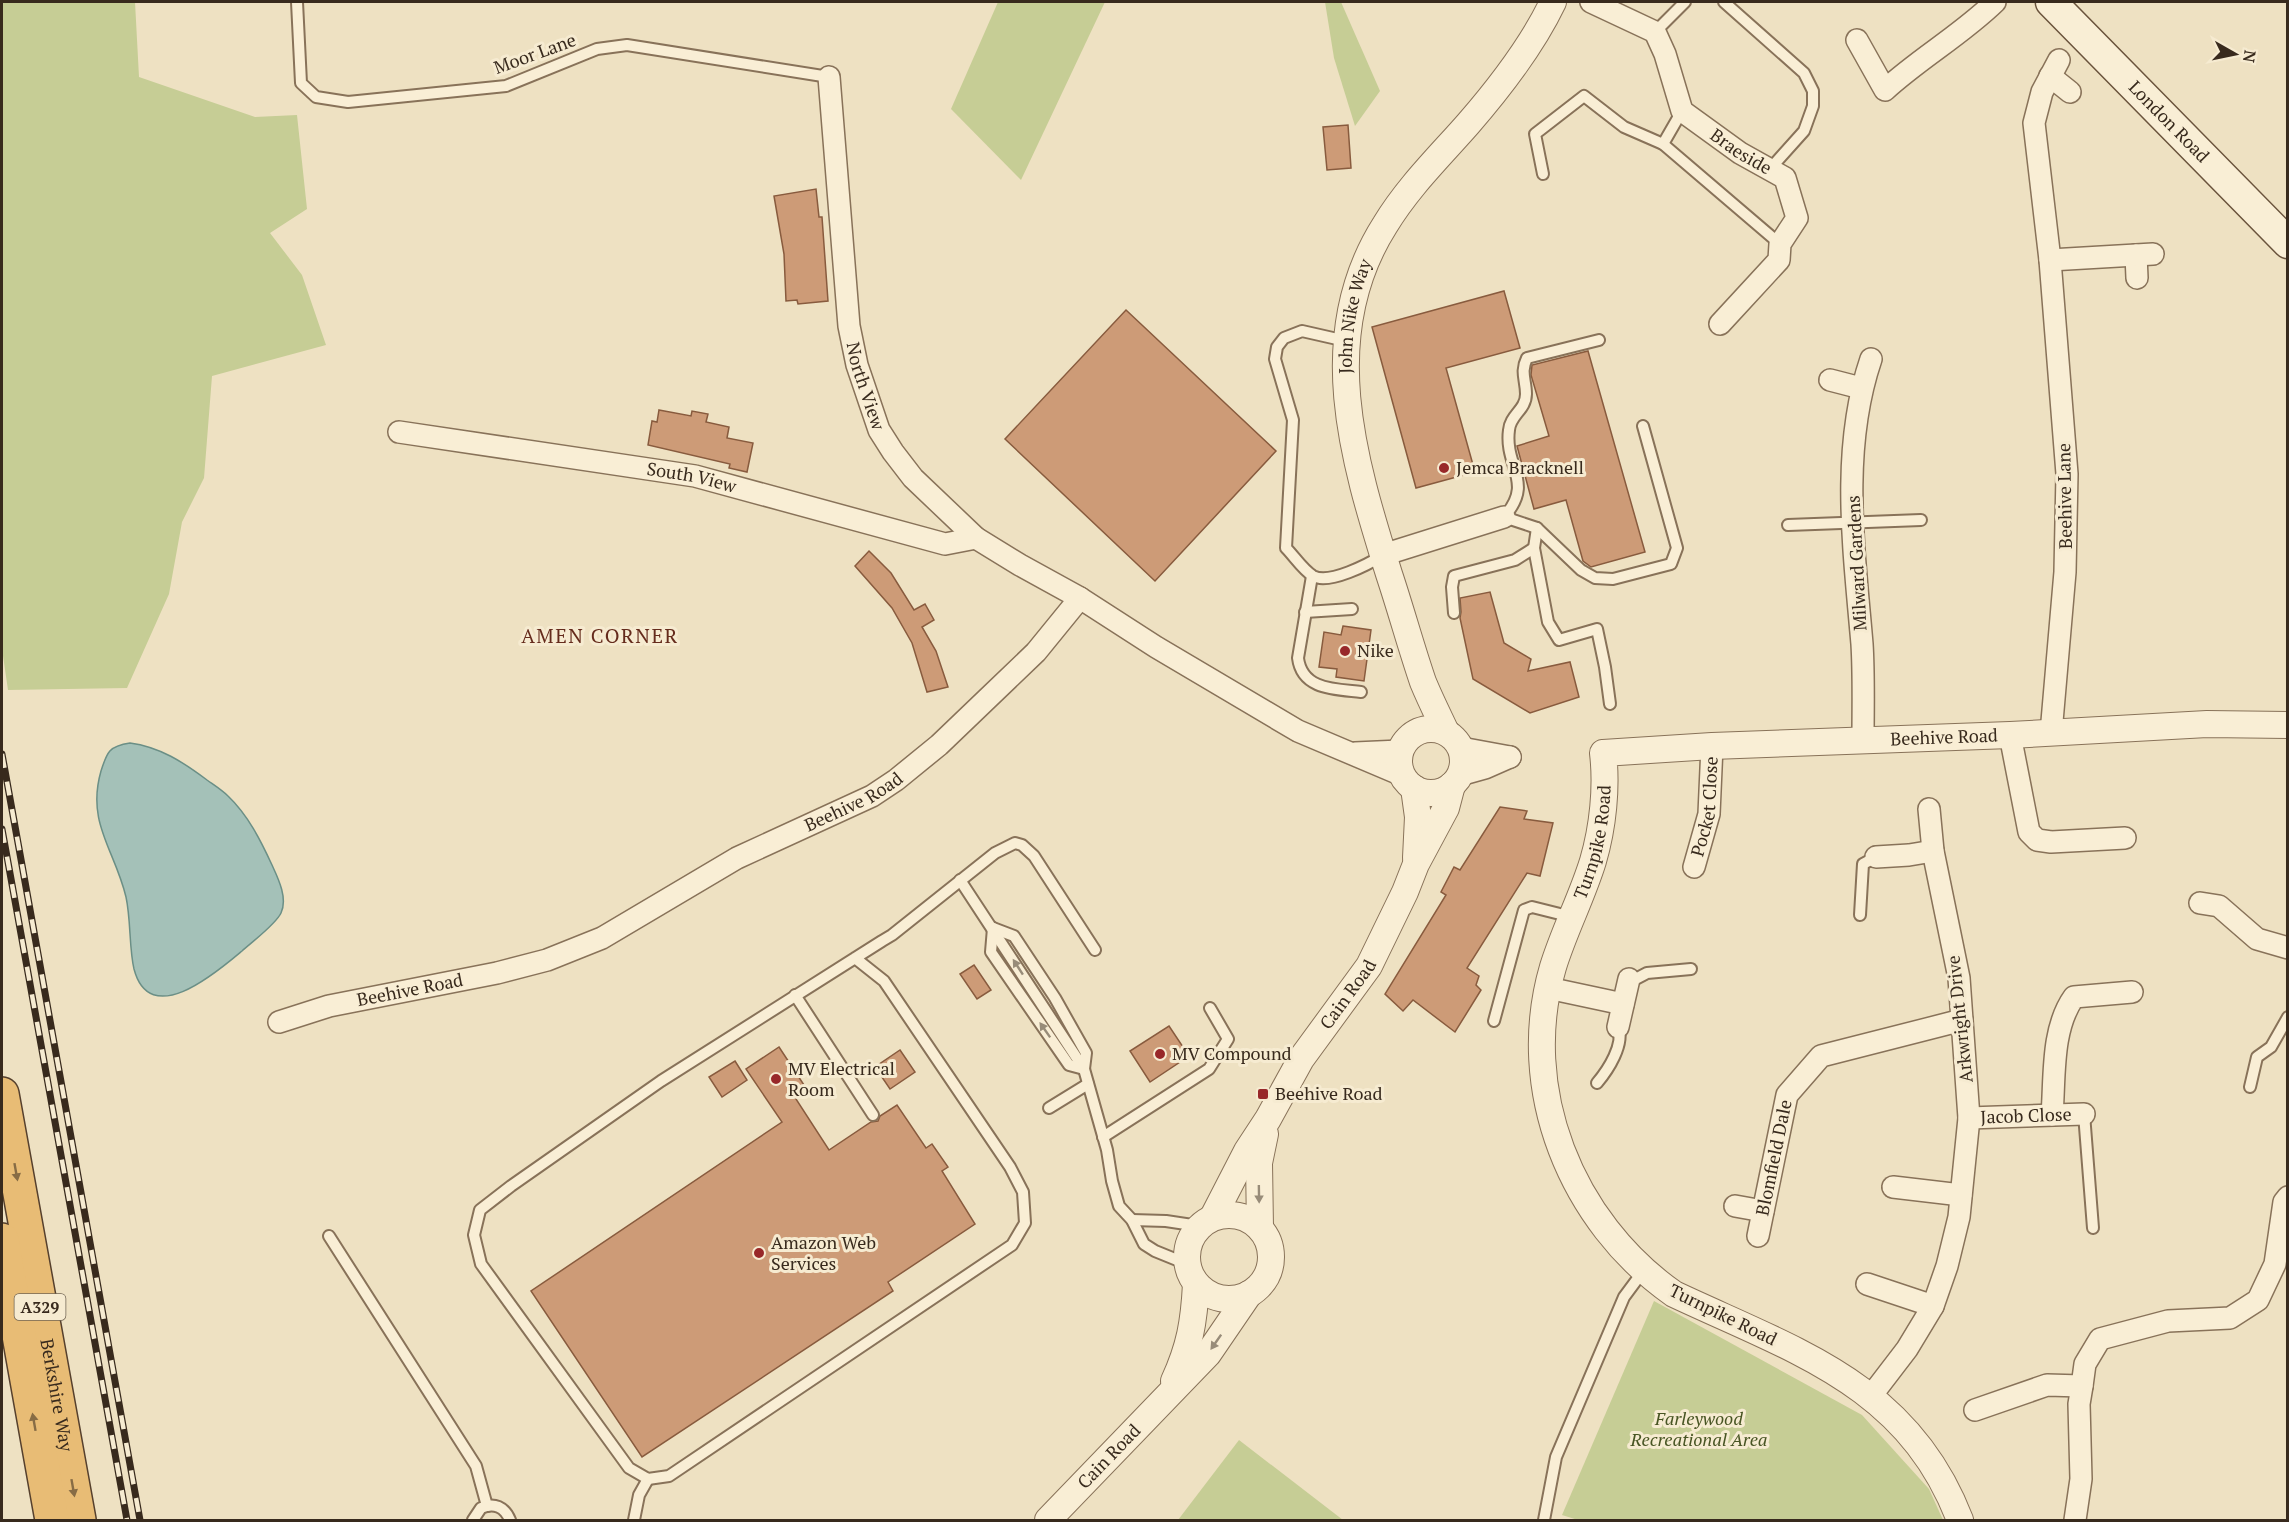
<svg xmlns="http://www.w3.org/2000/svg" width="2289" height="1522" viewBox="0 0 2289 1522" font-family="'PT Serif',serif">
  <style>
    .green { fill: #c6cd95 }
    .water { fill: #a4c1b8; stroke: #6b8f86; stroke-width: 1.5 }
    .building { fill: #cd9b77; stroke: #885b3e; stroke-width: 1.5 }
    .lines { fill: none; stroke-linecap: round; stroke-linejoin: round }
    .service-casing { stroke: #887259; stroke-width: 14 }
    .minor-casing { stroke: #887259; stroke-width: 24 }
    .tertiary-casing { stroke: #887259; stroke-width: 28 }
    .secondary-casing { stroke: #6a533c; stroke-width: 33 }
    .trunk-casing { stroke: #56402d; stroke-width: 36 }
    .service { stroke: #f9eed5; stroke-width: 10 }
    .minor { stroke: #f9eed5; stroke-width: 21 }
    .tertiary { stroke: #f9eed5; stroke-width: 26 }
    .secondary { stroke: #f9eed5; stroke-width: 30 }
    .trunk { stroke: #e8bc75; stroke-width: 33 }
    .rail-casing { stroke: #382a1d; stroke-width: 7 }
    .rail { stroke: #f6ebd1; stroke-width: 4.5; stroke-dasharray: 14; stroke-linecap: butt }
    .oneway { fill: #988c79 }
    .oneway2 { fill: #876c45 }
    .poi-dot { fill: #982829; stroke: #f6ebd1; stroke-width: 2 }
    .labels { text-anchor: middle; stroke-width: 6; stroke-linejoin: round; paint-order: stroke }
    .shield { fill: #f6ebd1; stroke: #716453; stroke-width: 1.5 }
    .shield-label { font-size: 16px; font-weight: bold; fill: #382a1d }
    .street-label { font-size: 18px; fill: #382a1d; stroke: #f6ebd1 }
    .poi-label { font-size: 18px; fill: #382a1d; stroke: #f6ebd1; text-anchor: start }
    .park-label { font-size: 18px; font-style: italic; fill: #485523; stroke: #f6ebd1 }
    .neighbourhood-label { font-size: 20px; letter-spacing: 1.5px; fill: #652b1c; stroke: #f6ebd1 }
  </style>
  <rect width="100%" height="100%" fill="#eee1c2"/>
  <g class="green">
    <polygon points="2,2 135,2 139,77 255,117 297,115 307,209 270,233 302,275 326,345 212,376 204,478 182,522 169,594 127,688 8,690 2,649"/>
    <polygon points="998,2 1105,2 1021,180 951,109"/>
    <polygon points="1325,2 1341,2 1380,91 1355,126 1334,58"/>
    <polygon points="1654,1301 1862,1415 1929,1489 1943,1520 1578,1520 1562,1515"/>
    <polygon points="1239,1440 1343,1520 1178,1520"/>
  </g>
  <path class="water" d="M 130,743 C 160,747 183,762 207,780 C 214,785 222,790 228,796 C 248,815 261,841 272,865 C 278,878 288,898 281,913 C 276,924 252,942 242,951 C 217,972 150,1030 134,969 C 129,948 131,920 126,897 C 115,850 86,823 101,771 C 107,752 109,746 130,743 Z"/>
  <g class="building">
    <polygon points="1348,125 1351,168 1327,170 1323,127"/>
    <polygon points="816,189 819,217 822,217 828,301 798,304 797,300 786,301 784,254 774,196"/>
    <polygon points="1504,291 1520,348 1446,368 1475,472 1416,488 1372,327"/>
    <polygon points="1126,310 1276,451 1155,581 1005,439"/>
    <polygon points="1588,351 1645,552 1591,567 1583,561 1566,500 1534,509 1517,446 1549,436 1531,375 1532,365"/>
    <polygon points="659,410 691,416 692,411 708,414 706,422 729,427 727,438 753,443 747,472 729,468 730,464 648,445 652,421 657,422"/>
    <polygon points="869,551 891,573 914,610 925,604 934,620 922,627 936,651 948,687 927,692 912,643 892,608 855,566"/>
    <polygon points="1490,592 1504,643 1531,659 1528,671 1570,662 1579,697 1530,713 1473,679 1460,618 1461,612 1460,598"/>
    <polygon points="1343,626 1371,630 1364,681 1336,677 1337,669 1319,667 1324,632 1341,635"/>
    <polygon points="1500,807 1527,811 1524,819 1553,823 1540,876 1527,873 1467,968 1479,976 1476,985 1481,990 1455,1032 1413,1000 1403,1011 1385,994 1446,895 1441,892 1454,867 1460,870"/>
    <polygon points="974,965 991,990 977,999 960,974"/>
    <polygon points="1169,1026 1189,1056 1150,1082 1130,1051"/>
    <polygon points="779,1047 806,1088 794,1096 829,1150 871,1122 878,1121 880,1116 897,1105 926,1148 932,1144 948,1167 942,1171 975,1224 888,1282 893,1291 642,1457 531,1291 782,1122 746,1069"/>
    <polygon points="900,1050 915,1072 890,1089 875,1067"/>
    <polygon points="735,1061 747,1080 722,1097 709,1077"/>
  </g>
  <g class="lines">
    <g class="service-casing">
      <g id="service">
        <polyline points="297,2 301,83 316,97 348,102 506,86 597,49 627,45 829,77"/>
        <polyline points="1724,2 1804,73 1813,91 1813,106 1804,131 1770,169"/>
        <polyline points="1655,32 1685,2"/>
        <polyline points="1682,111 1663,144 1780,244"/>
        <polyline points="1543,174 1535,134 1584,96 1624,127 1663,144"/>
        <path d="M 1599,340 L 1527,358 C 1520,372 1526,380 1526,394 C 1526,410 1510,415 1509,430 C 1504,467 1535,482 1504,517 L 1537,528 L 1581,570 L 1595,578 L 1613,579 L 1671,564 L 1677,548 L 1643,426"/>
        <path d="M 1346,341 L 1302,331 L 1284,338 L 1277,347 L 1275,359 L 1293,420 L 1286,548 C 1294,556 1303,570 1313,576 C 1329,585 1369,564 1383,555"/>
        <polyline points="1788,525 1921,520"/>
        <polyline points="1537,528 1534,548 1548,622 1559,640 1597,629 1605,667 1610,704"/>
        <path d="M 1312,576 L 1298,658 C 1302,690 1335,689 1361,692"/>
        <polyline points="1305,612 1352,609"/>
        <polyline points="1454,613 1452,587 1454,576 1515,560 1534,548"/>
        <polyline points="960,880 1084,1069 1107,1150 1112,1181 1119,1206 1132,1220 1144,1244 1155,1251 1187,1264"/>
        <polyline points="1860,915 1863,864 1876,857"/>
        <polyline points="993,928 991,952 1069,1065 1084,1069"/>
        <polyline points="993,928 1014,936 1055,998 1086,1053 1084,1069"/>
        <polyline points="855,958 884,981 1010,1167 1023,1192 1025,1223 1012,1245 669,1476 648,1479 629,1468 481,1264 474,1235 480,1210 511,1186 661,1081 882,941 892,935 995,853 1015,843 1022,845 1034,856 1095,950"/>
        <polyline points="1628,983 1647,973 1691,969"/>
        <polyline points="795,995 873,1115"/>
        <polyline points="1494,1021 1524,910 1532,907 1572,917"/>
        <path d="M 1597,1083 C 1608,1070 1625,1044 1618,1027"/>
        <polyline points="2250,1087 2257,1057 2271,1047 2288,1017"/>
        <polyline points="1049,1108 1088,1084"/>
        <polyline points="2084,1114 2093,1228"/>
        <polyline points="1103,1137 1209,1069 1228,1039 1210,1008"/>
        <polyline points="1132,1220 1166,1221 1199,1226"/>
        <polyline points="329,1236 476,1466 487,1506"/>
        <path d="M 473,1520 L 481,1508 C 494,1502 505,1507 510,1520"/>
        <polyline points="634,1520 639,1495 648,1479"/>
        <polyline points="1544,1520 1556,1457 1624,1297 1644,1270"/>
      </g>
    </g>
    <g class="minor-casing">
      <g id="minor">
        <path id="s1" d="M 1591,2 L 1655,32 L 1665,54 L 1682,111 L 1740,153 L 1785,178 L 1797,218 L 1780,244 L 1779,260 L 1720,324"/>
        <path d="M 1857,40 L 1885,90 C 1920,58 1961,35 1995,2"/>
        <polyline points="2050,76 2070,92"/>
        <path id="s2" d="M 829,77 L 849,326 L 857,365 L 879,430 L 893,452 L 913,478 L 976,538 L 1020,565 L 1080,598 L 1156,647 L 1298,731 L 1402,775"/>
        <polyline points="2136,255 2137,278"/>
        <polyline points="2050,260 2153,254"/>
        <polyline points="1830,380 1861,388"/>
        <path id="s3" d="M 399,432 L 695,476 L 945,544 L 976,538"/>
        <polyline points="1383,555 1504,517"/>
        <polyline points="2051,733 2065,572 2067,474 2050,260 2034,123 2042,92 2059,60"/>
        <polyline points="2010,735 2029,832 2037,840 2051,842 2125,838"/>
        <path d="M 1863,740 C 1863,708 1864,676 1862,644 C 1854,550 1840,450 1871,359"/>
        <polyline points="1461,748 1510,757"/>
        <polyline points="1355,753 1400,751"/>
        <polyline points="1460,775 1485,768 1510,757"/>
        <polyline points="1876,857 1909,855 1933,851"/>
        <path id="s4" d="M 1694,867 L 1709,814 L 1712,746"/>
        <polyline points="2200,903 2219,906 2257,939 2288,948"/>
        <polyline points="1548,988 1623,1004"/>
        <path id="s5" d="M 279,1022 L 329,1006 L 497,973 L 547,960 L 602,938 L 737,858 L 872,796 L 896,780 L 939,745 L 987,699 L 1036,652 L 1080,598"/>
        <polyline points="1618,1027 1629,979"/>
        <path d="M 2052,1115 C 2055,1077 2051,1029 2074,997 L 2132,992"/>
        <path id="s6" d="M 1969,1118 L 2084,1114"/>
        <polyline points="1893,1187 1961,1195"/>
        <polyline points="1735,1206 1763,1211"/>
        <path id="s7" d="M 1758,1236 L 1787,1095 L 1821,1056 L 1962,1020"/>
        <polyline points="1867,1284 1933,1306"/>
        <polyline points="1871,1396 1907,1349 1933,1306 1947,1266 1959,1217 1969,1118 1959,978 1933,851 1929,809"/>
        <polyline points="1975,1410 2047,1385 2082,1386"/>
        <polyline points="2075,1520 2081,1479 2079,1404 2082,1386 2085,1364 2100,1339 2168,1321 2230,1318 2258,1300 2275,1264 2284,1202 2288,1197"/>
      </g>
    </g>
    <g class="tertiary-casing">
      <g id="tertiary">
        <circle cx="1431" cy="761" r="32"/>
        <path id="s8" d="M 1446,732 C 1438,715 1430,699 1423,682 C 1411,647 1401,610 1389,574 C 1353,459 1315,335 1385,225 C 1408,187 1439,157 1468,124 C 1501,86 1532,46 1553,2"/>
        <polyline points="1414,788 1418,817 1416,858"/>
        <circle cx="1229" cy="1257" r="42"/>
        <path id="s9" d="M 1213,1217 L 1247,1151 L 1268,1119 L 1301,1059 L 1369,966 L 1405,892 L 1416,864 L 1446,808 L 1452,785"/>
        <polyline points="1260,1228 1259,1163 1265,1134"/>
        <path d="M 1174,1381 C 1190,1346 1194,1322 1196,1284"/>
        <path id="s10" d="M 1048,1520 L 1208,1354 L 1249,1294"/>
        <path id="s11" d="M 1960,1520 C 1908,1384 1795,1351 1674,1294 C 1571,1222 1517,1089 1553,967 C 1564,931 1582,897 1593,861 C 1603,827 1607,787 1603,753 L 1712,746 L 2010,735 L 2207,724 L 2288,725"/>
      </g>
    </g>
    <g class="secondary-casing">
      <g id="secondary">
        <path id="s12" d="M 2051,2 L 2288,243"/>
      </g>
    </g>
    <g class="trunk-casing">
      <g id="trunk">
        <path id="s13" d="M 2,1094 L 79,1520"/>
        <polyline points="2,1240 52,1520"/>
      </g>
    </g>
    <use href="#service" class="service"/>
    <use href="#minor" class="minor"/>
    <use href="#tertiary" class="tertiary"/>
    <use href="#secondary" class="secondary"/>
    <use href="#trunk" class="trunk"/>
    <g class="rail-casing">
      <g id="rail">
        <polyline points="2,754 140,1520"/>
        <polyline points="2,829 127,1520"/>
      </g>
    </g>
    <use href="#rail" class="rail"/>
  </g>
  <defs><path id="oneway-solid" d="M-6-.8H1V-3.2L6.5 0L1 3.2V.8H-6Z" transform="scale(1.5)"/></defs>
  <g class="oneway">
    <use href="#oneway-solid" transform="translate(1018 967) rotate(-123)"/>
    <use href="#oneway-solid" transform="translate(1045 1030) rotate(-125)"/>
    <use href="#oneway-solid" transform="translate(1259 1194) rotate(89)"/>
    <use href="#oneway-solid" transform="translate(1216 1342) rotate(125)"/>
  </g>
  <g class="oneway2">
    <use href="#oneway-solid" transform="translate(16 1172) rotate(80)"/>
    <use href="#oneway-solid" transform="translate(34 1422) rotate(-100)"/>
    <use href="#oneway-solid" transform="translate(73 1488) rotate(80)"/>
  </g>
  <g class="poi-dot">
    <circle cx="1444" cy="468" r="6"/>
    <circle cx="1345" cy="651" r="6"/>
    <circle cx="1160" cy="1054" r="6"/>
    <circle cx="776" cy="1079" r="6"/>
    <rect x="1257" y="1088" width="12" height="12" rx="3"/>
    <circle cx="759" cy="1253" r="6"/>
  </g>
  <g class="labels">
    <rect class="shield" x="14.5" y="1294" width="51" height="26" rx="4.5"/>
    <g class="shield-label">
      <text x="40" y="1313">A329</text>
    </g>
    <g class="street-label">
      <text transform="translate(535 54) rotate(-20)" y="6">Moor Lane</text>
      <text dy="6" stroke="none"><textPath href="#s12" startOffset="168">London Road</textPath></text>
      <text dy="6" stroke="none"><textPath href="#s1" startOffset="226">Braeside</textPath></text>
      <text dy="6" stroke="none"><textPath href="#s8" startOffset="432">John Nike Way</textPath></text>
      <text dy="6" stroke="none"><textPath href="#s2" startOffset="312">North View</textPath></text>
      <text dy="6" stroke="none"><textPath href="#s3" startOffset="296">South View</textPath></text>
      <text transform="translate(2065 496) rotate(-91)" y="6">Beehive Lane</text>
      <text transform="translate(1857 563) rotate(-93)" y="6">Milward Gardens</text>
      <text dy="6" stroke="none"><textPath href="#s11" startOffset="1312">Beehive Road</textPath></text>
      <text dy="6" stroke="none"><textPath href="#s5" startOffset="621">Beehive Road</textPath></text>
      <text dy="6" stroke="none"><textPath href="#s4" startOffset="62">Pocket Close</textPath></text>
      <text dy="6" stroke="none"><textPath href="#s11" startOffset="880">Turnpike Road</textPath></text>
      <text dy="6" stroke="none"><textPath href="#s5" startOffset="135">Beehive Road</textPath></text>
      <text dy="6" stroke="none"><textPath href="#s9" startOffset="261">Cain Road</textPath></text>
      <text transform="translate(1960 1019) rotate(-96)" y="6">Arkwright Drive</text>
      <text dy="6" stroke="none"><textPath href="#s6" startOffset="57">Jacob Close</textPath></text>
      <text dy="6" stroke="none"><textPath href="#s7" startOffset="80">Blomfield Dale</textPath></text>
      <text transform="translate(1723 1315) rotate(26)" y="6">Turnpike Road</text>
      <text dy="6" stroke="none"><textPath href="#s13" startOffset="306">Berkshire Way</textPath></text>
      <text dy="6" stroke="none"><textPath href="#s10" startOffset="88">Cain Road</textPath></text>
    </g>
    <g class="poi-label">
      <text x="1456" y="474">Jemca Bracknell</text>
      <text x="1357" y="657">Nike</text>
      <text x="1172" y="1060">MV Compound</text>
      <text x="788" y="1075">MV Electrical<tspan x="788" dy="21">Room</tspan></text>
      <text x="1275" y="1100">Beehive Road</text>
      <text x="771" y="1249">Amazon Web<tspan x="771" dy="21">Services</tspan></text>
    </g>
    <g class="park-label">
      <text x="1699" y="1425">Farleywood<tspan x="1699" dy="21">Recreational Area</tspan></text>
    </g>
    <g class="neighbourhood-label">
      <text x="600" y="643">AMEN CORNER</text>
    </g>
  </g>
  <rect width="2289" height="1522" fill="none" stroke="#382a1d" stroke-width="6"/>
  <g transform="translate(2235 54) rotate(99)" stroke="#f6ebd1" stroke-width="4.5" paint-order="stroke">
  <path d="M0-4.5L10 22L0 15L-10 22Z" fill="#382a1d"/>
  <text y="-9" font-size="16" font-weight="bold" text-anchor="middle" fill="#382a1d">N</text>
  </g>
</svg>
